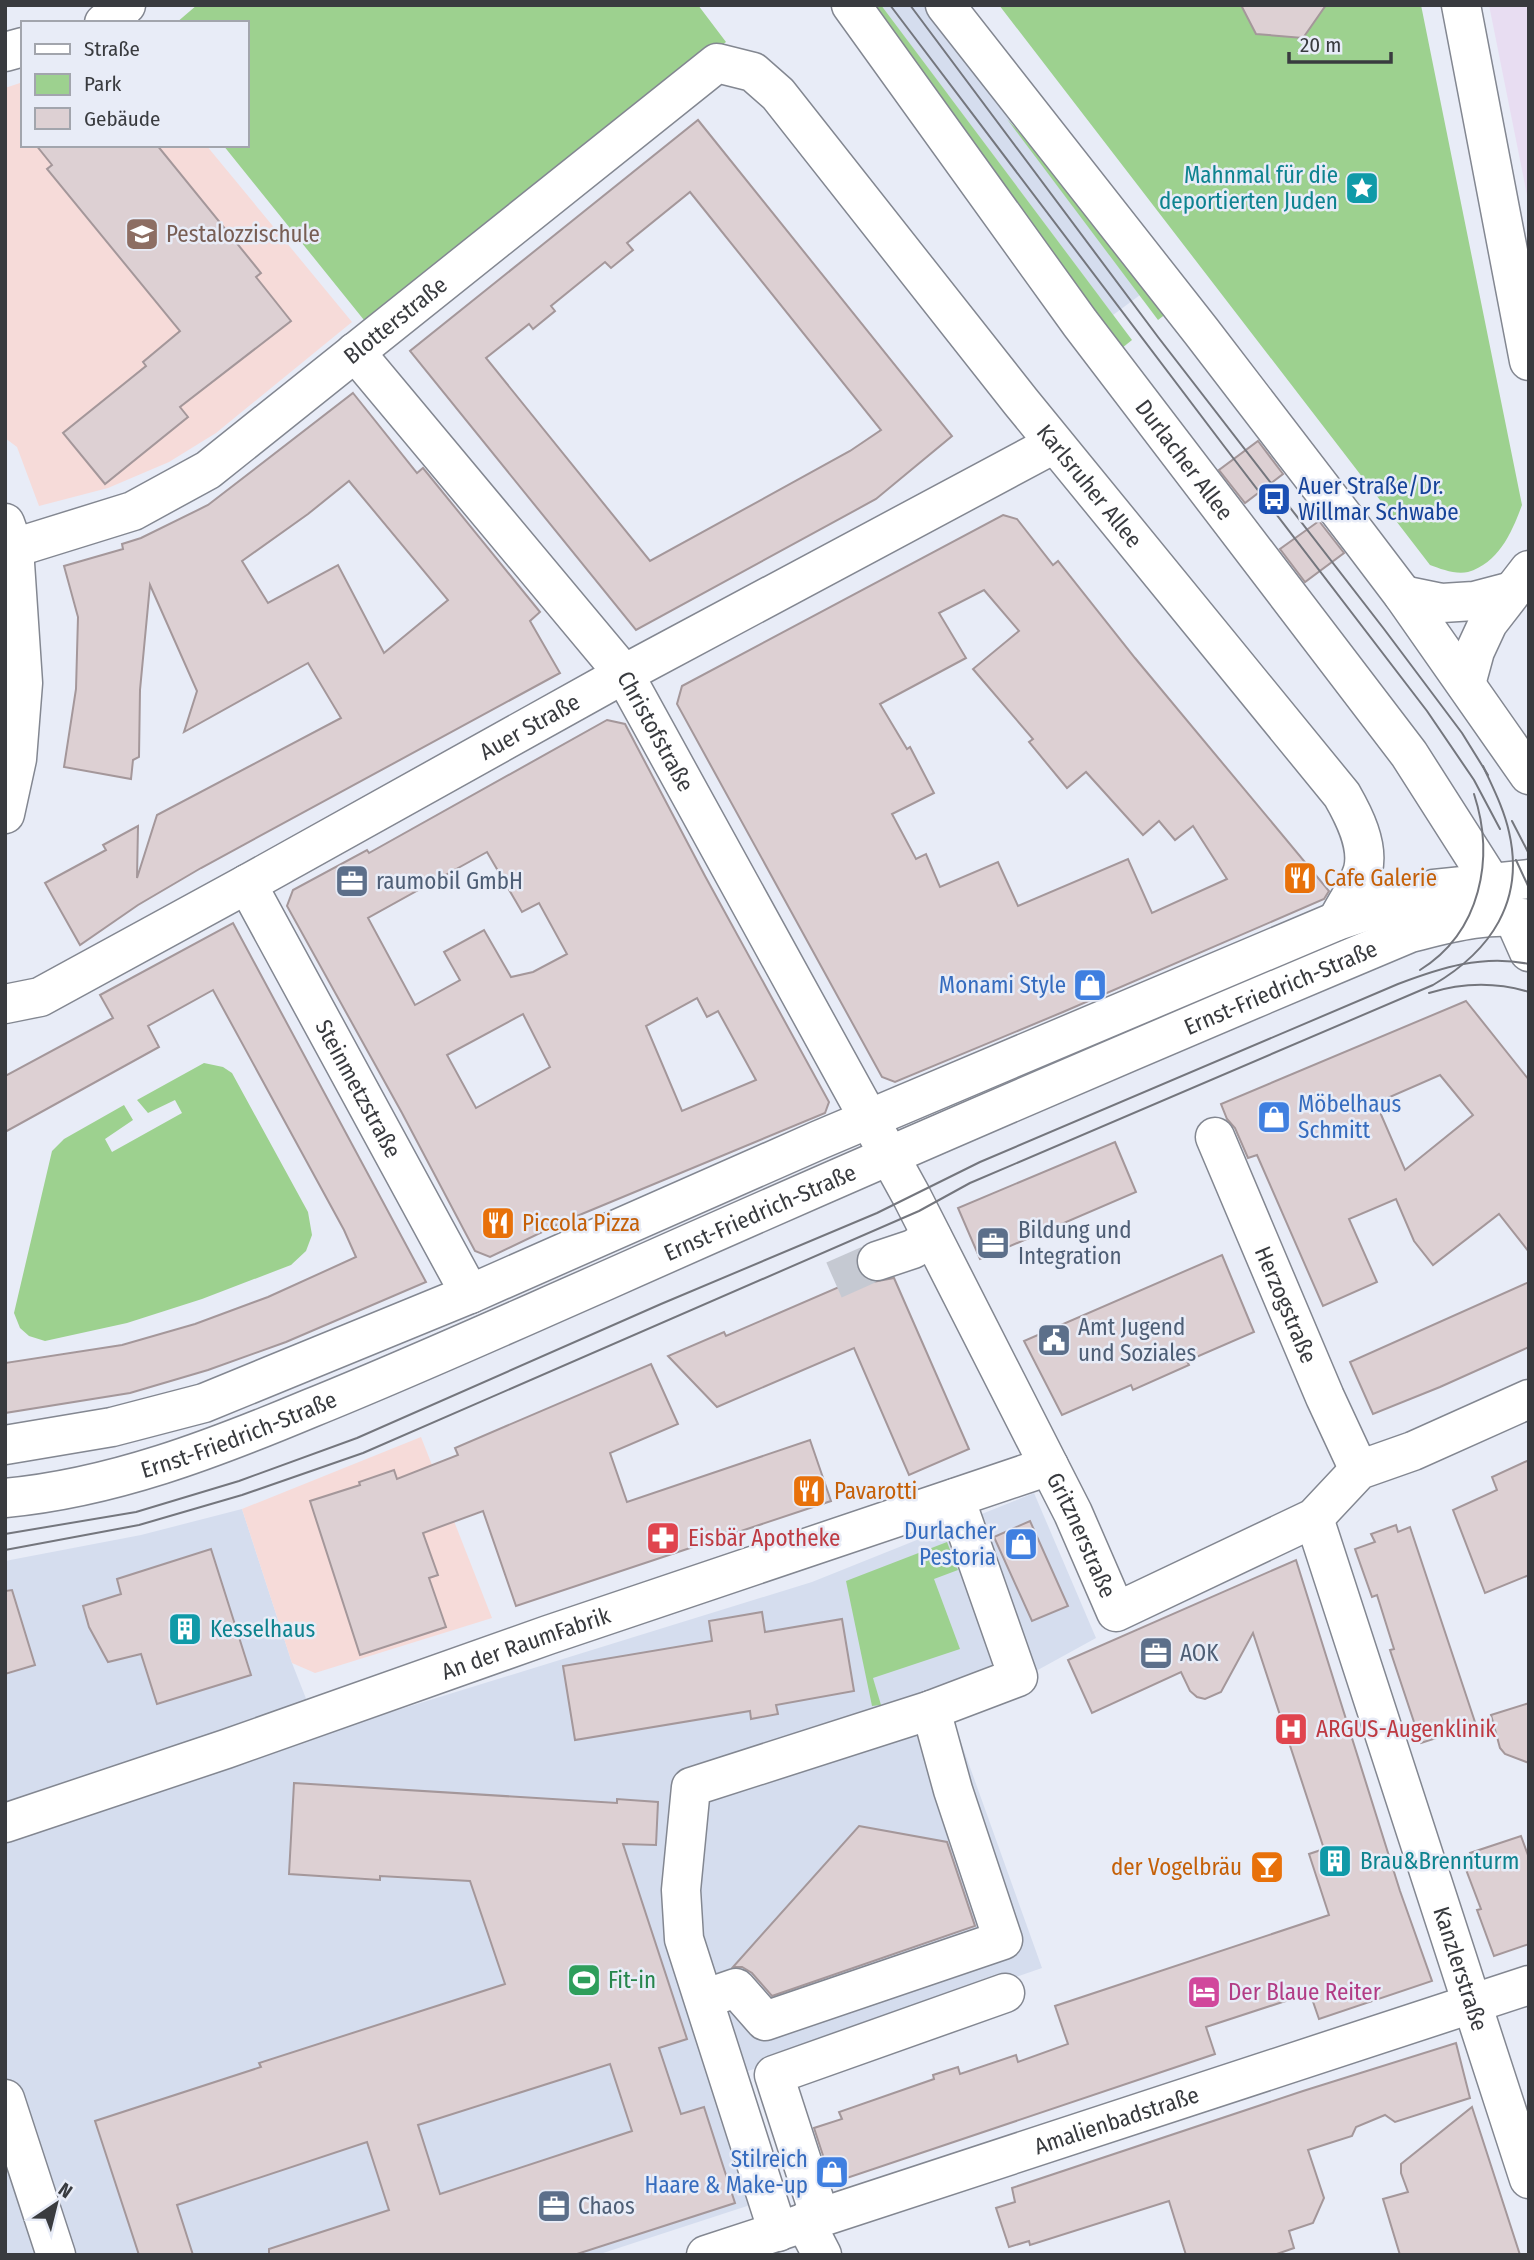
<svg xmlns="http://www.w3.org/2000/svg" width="1534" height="2260" viewBox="0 0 1534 2260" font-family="'Fira Sans Condensed',sans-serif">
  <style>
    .built { fill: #d5ddee }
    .industrial { fill: #e8ddf2 }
    .education { fill: #f6dbd9 }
    .green { fill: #9dd18f }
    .building { fill: #ddd0d3; stroke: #a4979a; stroke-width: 2; fill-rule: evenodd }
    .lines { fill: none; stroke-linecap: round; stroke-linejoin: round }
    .minor-tunnel { stroke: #c5c9d2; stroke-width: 38; stroke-dasharray: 38 19; stroke-linecap: butt }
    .minor-casing { stroke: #838791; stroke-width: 41 }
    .major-casing { stroke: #838791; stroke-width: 41 }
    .minor { stroke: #fff; stroke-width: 38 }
    .major { stroke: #fff; stroke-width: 38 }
    .tram { stroke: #74767d; stroke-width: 2 }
    .labels { text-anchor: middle; stroke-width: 5; stroke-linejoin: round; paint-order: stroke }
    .culture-label { font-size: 23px; fill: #0d838f; stroke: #e8ecf7; text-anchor: start }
    .education-label { font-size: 23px; fill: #785e54; stroke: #e8ecf7; text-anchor: start }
    .street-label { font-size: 23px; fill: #393b3f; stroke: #e8ecf7 }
    .transit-label { font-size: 23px; fill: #164399; stroke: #e8ecf7; text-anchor: start }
    .food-label { font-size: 23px; fill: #c56008; stroke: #e8ecf7; text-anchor: start }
    .service-label { font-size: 23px; fill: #4e5e75; stroke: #e8ecf7; text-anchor: start }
    .shop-label { font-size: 23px; fill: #366cbe; stroke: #e8ecf7; text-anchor: end }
    .health-label { font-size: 23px; fill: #be3a42; stroke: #e8ecf7; text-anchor: start }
    .leisure-label { font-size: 23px; fill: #27864d; stroke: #e8ecf7; text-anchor: start }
    .hotel-label { font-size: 23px; fill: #b23c85; stroke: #e8ecf7; text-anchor: start }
  </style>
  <rect width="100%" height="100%" fill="#e8ecf7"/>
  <g class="built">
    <polygon points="881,5 923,5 1140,295 1113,315"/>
    <polygon points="1034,1493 1096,1638 952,1717 1042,1968 748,2071 784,2194 597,2255 5,2255 5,1561 141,1535 242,1509 292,1663 320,1734 812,1582"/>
  </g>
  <polygon class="industrial" points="1489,5 1529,5 1529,205"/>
  <g class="education">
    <polygon points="23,82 23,145 206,145 352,322 216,433 169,462 108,488 39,506 17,447 5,438 5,88"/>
    <polygon points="421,1437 492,1618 315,1673 292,1663 242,1509"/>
  </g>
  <g class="green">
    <polygon points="197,5 698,5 726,42 368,325 223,145 247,145 247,23 176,23"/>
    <polygon points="871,5 881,5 1132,340 1122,348"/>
    <path d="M 999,5 L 1421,5 L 1522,505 C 1512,532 1499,563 1468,572 C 1456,575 1441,569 1430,565 Z"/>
    <polygon points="1007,119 1052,167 1171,310 1158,320"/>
    <polygon points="204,1063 223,1067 232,1073 308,1212 312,1235 306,1251 291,1265 202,1299 127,1323 45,1341 29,1336 20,1328 14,1313 52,1151 64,1139 124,1105 133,1120 105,1139 112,1152 182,1113 175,1100 148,1113 137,1100"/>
    <polygon points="947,1542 958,1570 934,1579 960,1649 873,1678 881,1705 872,1706 846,1581"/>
  </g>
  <g class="building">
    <polygon points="1241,5 1326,5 1303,38 1256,34"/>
    <path d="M 698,120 L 952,436 L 876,499 L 636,630 L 410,351 ZM 690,192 L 881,430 L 850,451 L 650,561 L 486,358 L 529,324 L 533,329 L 555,311 L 551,306 L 605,262 L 611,268 L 633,250 L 627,243 Z"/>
    <polygon points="36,145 157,145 261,273 256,277 291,321 180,407 188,417 105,484 63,433 146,366 143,362 180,331 47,169 52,165"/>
    <path d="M 353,393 L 417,473 L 423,468 L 540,612 L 530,621 L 560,673 L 201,868 L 138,905 L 80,945 L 45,883 L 106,850 L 103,845 L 138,826 L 137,878 L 157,815 L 341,718 L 308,663 L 184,732 L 197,691 L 150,585 L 140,690 L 139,757 L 133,760 L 131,779 L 64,767 L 76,689 L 78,617 L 64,566 L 123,549 L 122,544 L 141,538 L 208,505 ZM 349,481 L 448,600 L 384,653 L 338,565 L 268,603 L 242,561 L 308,514 Z"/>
    <polygon points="1258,441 1283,474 1245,503 1219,470"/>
    <path d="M 1003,515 L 1017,519 L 1053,565 L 1058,561 L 1135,658 L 1329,891 L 1324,899 L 1063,1012 L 895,1082 L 882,1077 L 677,704 L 682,686 ZM 984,590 L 1019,631 L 973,669 L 1033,739 L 1029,742 L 1067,788 L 1086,772 L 1143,835 L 1159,821 L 1175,840 L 1193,826 L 1227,879 L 1152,913 L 1128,859 L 1018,906 L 998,862 L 940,887 L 926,854 L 916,859 L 892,814 L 934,793 L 910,747 L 907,749 L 880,704 L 966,658 L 939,613 Z"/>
    <polygon points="1319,521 1344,553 1305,582 1280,549"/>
    <path d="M 607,720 L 625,724 L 705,876 L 829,1102 L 825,1113 L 565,1221 L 490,1257 L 475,1251 L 402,1113 L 287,906 L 293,890 L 367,850 L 369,853 ZM 487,852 L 522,912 L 539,903 L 567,954 L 533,972 L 511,977 L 484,930 L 444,952 L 460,980 L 415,1005 L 368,918 ZM 697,998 L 707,1017 L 718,1011 L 756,1080 L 682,1111 L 646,1026 ZM 523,1014 L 550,1067 L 476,1108 L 447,1055 Z"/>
    <polygon points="233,923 426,1282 286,1342 208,1370 130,1393 5,1413 5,1363 122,1345 195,1324 268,1297 356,1257 344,1230 213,990 148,1026 159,1047 5,1132 5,1076 113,1018 100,995"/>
    <path d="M 1466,1001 L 1529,1080 L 1529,1252 L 1499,1214 L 1433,1265 L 1414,1241 L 1396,1199 L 1349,1219 L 1377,1282 L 1323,1306 L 1257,1155 L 1248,1158 L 1235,1128 L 1227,1119 L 1221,1104 ZM 1440,1075 L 1473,1115 L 1405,1170 L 1376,1103 Z"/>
    <polygon points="1115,1142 1136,1192 980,1259 958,1208"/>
    <polygon points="1222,1255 1254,1332 1187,1361 1189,1365 1133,1390 1131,1385 1062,1415 1024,1341"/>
    <polygon points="862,1277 873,1282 894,1278 969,1449 909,1475 854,1348 717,1407 668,1356 724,1332 726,1336"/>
    <polygon points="1529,1282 1529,1347 1440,1387 1373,1414 1350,1362"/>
    <polygon points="651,1364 678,1424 610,1453 627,1502 810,1440 831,1501 516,1606 483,1511 423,1533 438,1575 429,1578 446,1627 360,1655 310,1501 360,1485 359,1482 394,1470 397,1479 458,1455 455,1448"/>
    <polygon points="1529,1460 1529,1575 1485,1593 1453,1510 1497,1490 1492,1477"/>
    <polygon points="1030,1521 1068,1606 1032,1621 994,1537"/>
    <polygon points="1396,1525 1398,1532 1410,1527 1476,1725 1421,1743 1390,1650 1394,1649 1377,1595 1372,1597 1355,1549 1375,1542 1371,1534"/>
    <polygon points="211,1549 251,1675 157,1704 141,1654 108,1662 89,1627 83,1606 121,1594 117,1579"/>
    <polygon points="1296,1560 1400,1891 1432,1981 1319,2019 1310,1993 1206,2027 1215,2054 832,2183 814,2128 842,2119 839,2112 934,2079 933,2075 958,2067 960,2074 1016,2055 1018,2062 1068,2044 1055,2006 1329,1915 1309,1854 1324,1849 1253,1633 1221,1692 1205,1699 1197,1697 1190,1691 1181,1672 1092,1713 1068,1660"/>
    <polygon points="12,1590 35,1665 5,1674 5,1591"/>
    <polygon points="762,1612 765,1632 842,1619 854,1691 776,1705 778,1714 751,1719 750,1711 575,1740 563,1666 712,1641 709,1621"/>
    <polygon points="1529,1703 1529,1763 1505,1754 1500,1748 1491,1715"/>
    <path d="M 294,1783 L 617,1803 L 617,1799 L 658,1802 L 656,1845 L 623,1844 L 687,2039 L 659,2048 L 681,2114 L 704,2107 L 735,2203 L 574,2255 L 269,2255 L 269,2249 L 389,2210 L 367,2142 L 177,2205 L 193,2255 L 139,2255 L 95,2121 L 261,2067 L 259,2063 L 505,1984 L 470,1881 L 380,1876 L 380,1880 L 289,1874 ZM 610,2064 L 632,2131 L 440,2194 L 418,2125 Z"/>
    <polygon points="859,1826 947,1842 975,1926 772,1996 752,1973 742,1967 733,1967"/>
    <polygon points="1521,1836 1529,1858 1529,1944 1494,1956 1477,1910 1481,1909 1462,1859 1471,1856 1470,1853"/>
    <polygon points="1456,2043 1470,2098 1395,2122 1385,2115 1356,2127 1352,2136 1308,2150 1324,2198 1313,2223 1289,2231 1294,2248 1274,2255 1186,2255 1169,2201 1030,2245 1029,2241 1009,2247 996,2208 1015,2202 1012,2188 1303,2091"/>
    <polygon points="1472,2107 1520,2255 1400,2255 1383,2199 1408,2192 1401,2173 1401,2164"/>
  </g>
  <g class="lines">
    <polyline class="minor-tunnel" points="834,1280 877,1261"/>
    <g class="minor-casing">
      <g id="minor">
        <polyline points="1461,5 1529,361"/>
        <polyline points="104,23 126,5"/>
        <polyline points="5,52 23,47"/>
        <path id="s1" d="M 355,352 L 624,674 L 912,1197 L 1073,1513 L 1116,1612 L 1314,1518 L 1359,1470 L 1413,1451 L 1529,1399"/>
        <polyline points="5,523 14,548 23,683 17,759 5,814"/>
        <path id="s2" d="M 14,548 L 133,511 L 208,470 L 717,63 L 753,72 L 778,94 L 1021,402 L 1342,795 C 1354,816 1369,845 1363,870 C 1358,887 1345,905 1337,921"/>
        <polyline points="1403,595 1442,603 1474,601 1512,591"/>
        <polyline points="1466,684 1475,651 1488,623 1529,570"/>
        <path id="s3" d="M 247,884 L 470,1294"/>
        <polyline points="1513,916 1529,952"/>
        <path id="s4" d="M 5,1004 L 40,997 L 247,884 L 624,674 L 1054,444"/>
        <path id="s5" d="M 1215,1137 L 1325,1397 L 1359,1470"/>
        <polyline points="877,1261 913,1249 932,1237"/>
        <path id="s6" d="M 1314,1518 L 1529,2179"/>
        <path id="s7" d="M 5,1823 L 226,1749 L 548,1635 L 1049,1466"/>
        <polyline points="704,1999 736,1988 765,2021 1003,1940 953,1790 931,1710"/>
        <polyline points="5,2099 56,2255"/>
        <polyline points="820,2217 774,2075 1005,1993"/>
        <polyline points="805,2222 822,2255"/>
        <polyline points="778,2232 684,1939 681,1890 691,1787 931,1710 1018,1677 955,1498"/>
        <path id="s8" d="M 706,2255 L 1529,1985"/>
      </g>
    </g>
    <g class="major-casing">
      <g id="major">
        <path id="s9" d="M 851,5 L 1080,323 L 1409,754 L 1504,903"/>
        <polyline points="945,5 1201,331 1359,537 1403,595 1529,775"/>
        <polyline points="5,1445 112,1427 204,1403 470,1294 819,1140 1337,921 1434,889 1529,879"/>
        <path id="s10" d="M 5,1498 C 112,1488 213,1449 311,1408 C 410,1368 507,1324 605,1281 C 872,1162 1141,1046 1410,933 C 1450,923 1488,912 1529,919"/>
      </g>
    </g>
    <use href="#minor" class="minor"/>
    <use href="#major" class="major"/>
    <g class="tram">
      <polyline points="890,5 1224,446 1427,711 1474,780 1500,829"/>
      <polyline points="910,5 1158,337 1384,629 1462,733 1488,775"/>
      <polyline points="1512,821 1529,854"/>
      <polyline points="1516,860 1529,888"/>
      <path d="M 1420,970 C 1481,932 1495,858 1474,794"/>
      <path d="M 1429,993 C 1461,983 1496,982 1529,992"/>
      <path d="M 5,1534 L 136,1512 L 239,1481 L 357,1438 L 661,1304 L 877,1213 L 980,1162 L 1398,984 C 1440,968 1483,954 1529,964"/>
      <path d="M 5,1550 L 139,1525 L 242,1495 L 363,1453 L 919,1211 L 970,1183 L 1433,985 C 1491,951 1525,901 1509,832 C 1504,809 1493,788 1483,766"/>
    </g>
  </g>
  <defs>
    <g id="sight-square" transform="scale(1.75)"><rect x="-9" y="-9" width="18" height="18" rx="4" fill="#0f9aa8" stroke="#e8ecf7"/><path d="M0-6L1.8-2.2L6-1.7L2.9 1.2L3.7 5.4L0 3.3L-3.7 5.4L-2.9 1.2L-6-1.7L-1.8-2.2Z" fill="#fff"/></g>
    <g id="school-square" transform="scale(1.75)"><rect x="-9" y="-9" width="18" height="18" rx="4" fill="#8d6e63" stroke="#e8ecf7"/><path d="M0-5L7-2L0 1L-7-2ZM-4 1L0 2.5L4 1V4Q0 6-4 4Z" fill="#fff"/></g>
    <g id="bus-square" transform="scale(1.75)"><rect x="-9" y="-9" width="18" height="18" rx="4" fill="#1a4fb4" stroke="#e8ecf7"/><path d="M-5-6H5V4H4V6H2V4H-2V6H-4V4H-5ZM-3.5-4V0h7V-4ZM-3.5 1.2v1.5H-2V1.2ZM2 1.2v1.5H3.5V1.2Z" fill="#fff"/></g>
    <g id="restaurant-square" transform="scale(1.75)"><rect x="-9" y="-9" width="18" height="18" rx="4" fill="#e8710a" stroke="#e8ecf7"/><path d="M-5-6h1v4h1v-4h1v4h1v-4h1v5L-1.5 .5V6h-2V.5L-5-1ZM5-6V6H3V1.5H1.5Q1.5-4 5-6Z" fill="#fff"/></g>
    <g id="office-square" transform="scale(1.75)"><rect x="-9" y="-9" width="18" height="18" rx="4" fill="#5c6f8a" stroke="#e8ecf7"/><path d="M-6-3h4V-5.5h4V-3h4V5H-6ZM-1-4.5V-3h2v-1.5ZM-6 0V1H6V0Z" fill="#fff"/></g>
    <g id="shop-square" transform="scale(1.75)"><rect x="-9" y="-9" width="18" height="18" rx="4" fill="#3f7fe0" stroke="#e8ecf7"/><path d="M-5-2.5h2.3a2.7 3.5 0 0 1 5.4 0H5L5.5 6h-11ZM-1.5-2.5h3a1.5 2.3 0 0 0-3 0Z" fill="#fff"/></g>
    <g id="civic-square" transform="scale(1.75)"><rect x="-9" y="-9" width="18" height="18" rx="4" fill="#5c6f8a" stroke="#e8ecf7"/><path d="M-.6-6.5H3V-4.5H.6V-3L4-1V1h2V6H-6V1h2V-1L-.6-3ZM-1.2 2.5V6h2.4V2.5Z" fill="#fff"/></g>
    <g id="pharmacy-square" transform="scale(1.75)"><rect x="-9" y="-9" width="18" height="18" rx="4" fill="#e0444e" stroke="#e8ecf7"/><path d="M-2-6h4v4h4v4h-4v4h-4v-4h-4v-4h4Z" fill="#fff"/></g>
    <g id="building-square" transform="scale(1.75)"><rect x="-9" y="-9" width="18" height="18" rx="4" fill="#0f9aa8" stroke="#e8ecf7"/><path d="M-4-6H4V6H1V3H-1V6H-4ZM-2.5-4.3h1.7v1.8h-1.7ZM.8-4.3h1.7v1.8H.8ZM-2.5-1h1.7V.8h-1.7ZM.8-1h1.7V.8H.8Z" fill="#fff"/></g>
    <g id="hospital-square" transform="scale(1.75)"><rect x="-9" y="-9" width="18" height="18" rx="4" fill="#e0444e" stroke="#e8ecf7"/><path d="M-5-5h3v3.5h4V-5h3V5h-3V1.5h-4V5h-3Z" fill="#fff"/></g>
    <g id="bar-square" transform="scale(1.75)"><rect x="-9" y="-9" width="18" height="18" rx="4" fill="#e8710a" stroke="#e8ecf7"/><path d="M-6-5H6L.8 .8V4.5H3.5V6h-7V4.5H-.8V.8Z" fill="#fff"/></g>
    <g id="stadium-square" transform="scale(1.75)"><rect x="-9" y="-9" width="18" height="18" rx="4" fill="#2e9e5b" stroke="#e8ecf7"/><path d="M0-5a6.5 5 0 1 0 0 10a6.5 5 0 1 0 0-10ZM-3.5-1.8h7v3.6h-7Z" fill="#fff"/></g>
    <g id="hotel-square" transform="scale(1.75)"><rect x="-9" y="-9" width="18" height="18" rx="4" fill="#d1479c" stroke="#e8ecf7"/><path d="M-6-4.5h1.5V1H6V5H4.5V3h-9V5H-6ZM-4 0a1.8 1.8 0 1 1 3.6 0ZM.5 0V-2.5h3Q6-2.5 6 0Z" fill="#fff"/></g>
  </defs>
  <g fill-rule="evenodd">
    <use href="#sight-square" x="1362" y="188"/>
    <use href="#school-square" x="142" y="234"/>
    <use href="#bus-square" x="1274" y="499"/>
    <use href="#restaurant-square" x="1300" y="878"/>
    <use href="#office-square" x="352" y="881"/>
    <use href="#shop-square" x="1090" y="985"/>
    <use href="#shop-square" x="1274" y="1117"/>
    <use href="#restaurant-square" x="498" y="1223"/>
    <use href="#office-square" x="993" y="1243"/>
    <use href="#civic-square" x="1054" y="1340"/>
    <use href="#restaurant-square" x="809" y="1491"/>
    <use href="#pharmacy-square" x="663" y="1538"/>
    <use href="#shop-square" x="1021" y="1544"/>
    <use href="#building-square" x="185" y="1629"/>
    <use href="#office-square" x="1156" y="1653"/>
    <use href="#hospital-square" x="1291" y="1729"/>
    <use href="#building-square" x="1335" y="1861"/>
    <use href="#bar-square" x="1267" y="1867"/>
    <use href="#stadium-square" x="584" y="1980"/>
    <use href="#hotel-square" x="1204" y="1992"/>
    <use href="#shop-square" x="832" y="2172"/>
    <use href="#office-square" x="554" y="2206"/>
  </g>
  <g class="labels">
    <g class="culture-label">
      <text x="1338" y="183" text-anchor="end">Mahnmal für die<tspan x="1338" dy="26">deportierten Juden</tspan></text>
      <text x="210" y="1637">Kesselhaus</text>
      <text x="1360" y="1869">Brau&amp;Brennturm</text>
    </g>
    <g class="education-label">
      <text x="166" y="242">Pestalozzischule</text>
    </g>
    <g class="street-label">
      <text dy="8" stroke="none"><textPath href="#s2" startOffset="450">Blotterstraße</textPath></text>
      <text dy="8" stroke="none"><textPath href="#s9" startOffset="564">Durlacher Allee</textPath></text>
      <text dy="8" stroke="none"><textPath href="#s2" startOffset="1433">Karlsruher Allee</textPath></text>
      <text dy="8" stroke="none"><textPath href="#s4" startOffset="595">Auer Straße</textPath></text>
      <text dy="8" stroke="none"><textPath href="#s1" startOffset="485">Christofstraße</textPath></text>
      <text dy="8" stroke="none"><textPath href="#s10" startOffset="1377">Ernst-Friedrich-Straße</textPath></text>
      <text dy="8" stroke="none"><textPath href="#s3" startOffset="233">Steinmetzstraße</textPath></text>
      <text dy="8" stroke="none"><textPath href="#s10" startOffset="810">Ernst-Friedrich-Straße</textPath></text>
      <text dy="8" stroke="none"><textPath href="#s5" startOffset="182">Herzogstraße</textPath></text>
      <text dy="8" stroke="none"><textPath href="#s10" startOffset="243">Ernst-Friedrich-Straße</textPath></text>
      <text dy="8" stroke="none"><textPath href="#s1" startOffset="1395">Gritznerstraße</textPath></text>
      <text dy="8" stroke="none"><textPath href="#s7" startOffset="551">An der RaumFabrik</textPath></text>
      <text dy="8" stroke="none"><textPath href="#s6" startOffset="474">Kanzlerstraße</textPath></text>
      <text dy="8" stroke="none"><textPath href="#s8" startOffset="432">Amalienbadstraße</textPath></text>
    </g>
    <g class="transit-label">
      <text x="1298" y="494">Auer Straße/Dr.<tspan x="1298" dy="26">Willmar Schwabe</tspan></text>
    </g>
    <g class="food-label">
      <text x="1324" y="886">Cafe Galerie</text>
      <text x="522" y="1231">Piccola Pizza</text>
      <text x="834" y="1499">Pavarotti</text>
      <text x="1242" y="1875" text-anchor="end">der Vogelbräu</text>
    </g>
    <g class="service-label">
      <text x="376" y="889">raumobil GmbH</text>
      <text x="1018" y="1238">Bildung und<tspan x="1018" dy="26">Integration</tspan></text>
      <text x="1078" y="1335">Amt Jugend<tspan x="1078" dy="26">und Soziales</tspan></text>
      <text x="1180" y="1661">AOK</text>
      <text x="578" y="2214">Chaos</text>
    </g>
    <g class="shop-label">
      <text x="1066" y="993">Monami Style</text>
      <text x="1298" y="1112" text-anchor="start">Möbelhaus<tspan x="1298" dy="26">Schmitt</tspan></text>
      <text x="996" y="1539">Durlacher<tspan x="996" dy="26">Pestoria</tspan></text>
      <text x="808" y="2167">Stilreich<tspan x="808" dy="26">Haare &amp; Make-up</tspan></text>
    </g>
    <g class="health-label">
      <text x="688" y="1546">Eisbär Apotheke</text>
      <text x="1316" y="1737">ARGUS-Augenklinik</text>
    </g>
    <g class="leisure-label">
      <text x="608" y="1988">Fit-in</text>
    </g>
    <g class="hotel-label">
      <text x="1228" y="2000">Der Blaue Reiter</text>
    </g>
  </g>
  <rect width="1534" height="2260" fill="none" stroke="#393b3f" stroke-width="14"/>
  <rect x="21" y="21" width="228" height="126" fill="#e8ecf7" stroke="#a2a5ad" stroke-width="2"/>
  <rect x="35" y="44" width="35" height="10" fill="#ffffff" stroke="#a2a5ad" stroke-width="2"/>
  <text x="84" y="56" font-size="21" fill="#393b3f">Straße</text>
  <rect x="35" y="74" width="35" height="21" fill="#9dd18f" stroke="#a2a5ad" stroke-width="2"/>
  <text x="84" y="91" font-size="21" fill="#393b3f">Park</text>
  <rect x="35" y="108" width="35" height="21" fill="#ddd0d3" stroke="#a2a5ad" stroke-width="2"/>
  <text x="84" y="126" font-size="21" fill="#393b3f">Gebäude</text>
  <g transform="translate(56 2204) rotate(35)" stroke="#e8ecf7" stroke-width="5" paint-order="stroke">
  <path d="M0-5L12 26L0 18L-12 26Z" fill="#393b3f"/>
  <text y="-10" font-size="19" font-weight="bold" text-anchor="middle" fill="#393b3f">N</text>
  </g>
  <path d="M1289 52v10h102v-10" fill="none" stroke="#393b3f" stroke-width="3.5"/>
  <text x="1300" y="52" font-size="21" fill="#393b3f" stroke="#e8ecf7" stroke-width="5" paint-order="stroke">20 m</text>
</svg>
